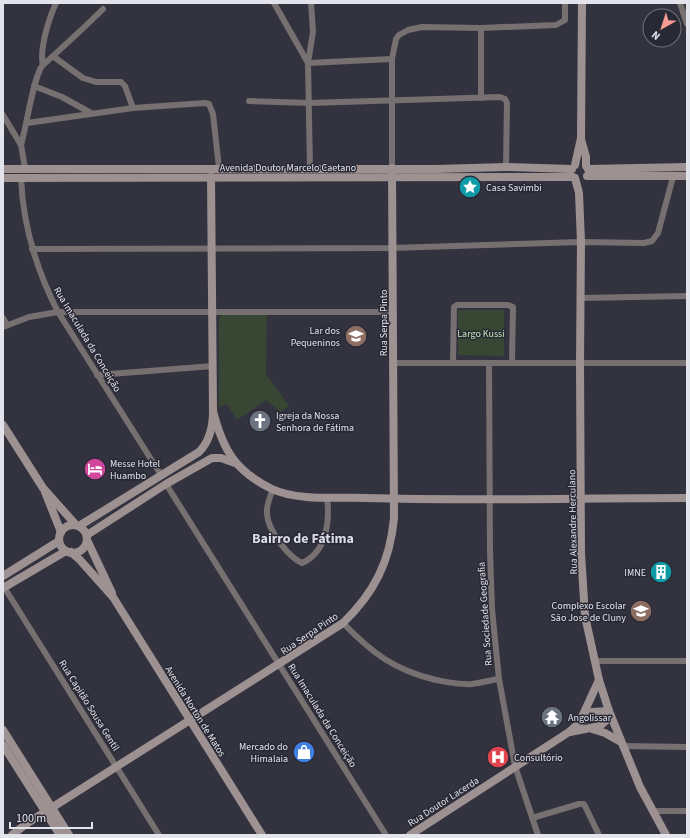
<svg xmlns="http://www.w3.org/2000/svg" width="690" height="838" viewBox="0 0 690 838" font-family="'Source Sans 3',sans-serif">
  <style>
    .green { fill: #384634 }
    .lines { fill: none; stroke-linecap: round; stroke-linejoin: round }
    .street { stroke: #777070; stroke-width: 6 }
    .secondary { stroke: #9d9191; stroke-width: 8 }
    .labels { text-anchor: middle; stroke-width: 3; stroke-linejoin: round; paint-order: stroke }
    .street-label { font-size: 10px; fill: #e3e3eb; stroke: #292935 }
    .poi-label { font-size: 10px; fill: #e3e3eb; stroke: #292935; text-anchor: start }
    .park-label { font-size: 10px; fill: #c2e9b5; stroke: #292935 }
    .district-label { font-size: 14px; font-weight: bold; fill: #dbdbea; stroke: #292935 }
  </style>
  <rect width="100%" height="100%" fill="#33333f"/>
  <g class="green">
    <polygon points="458,310 504,310 504,356 458,355"/>
    <polygon points="222,314 267,314 266,374 289,406 280,412 266,400 237,420 227,404 219,407 219,318"/>
  </g>
  <g class="lines">
    <g class="street">
      <polyline points="274,3 308,63 392,59"/>
      <polyline points="680,3 687,24"/>
      <polyline points="481,28 481,98"/>
      <polyline points="54,57 83,78 96,82 121,82 125,86 133,108"/>
      <path d="M 43,65 C 39,50 49,18 56,3"/>
      <polyline points="34,86 62,97 91,113"/>
      <polyline points="249,101 310,103 500,97 505,99 507,103 506,167"/>
      <polyline points="3,115 21,145 25,168"/>
      <polyline points="27,123 133,108 205,103 209,104 213,114 219,168"/>
      <path d="M 21,145 C 26,129 34,73 43,65 C 63,47 84,28 103,9"/>
      <polyline points="392,168 392,59 396,39 399,35 408,30 422,27 481,28 556,25 565,20 565,3"/>
      <polyline points="310,169 308,63 313,32 311,3"/>
      <path d="M 21,178 C 23,227 36,269 58,312 L 161,475"/>
      <polyline points="32,249 392,248 581,242 644,243 652,241 658,233 673,177"/>
      <polyline points="581,298 687,296"/>
      <polyline points="3,318 7,325"/>
      <polyline points="3,327 29,317 58,312 393,312"/>
      <polyline points="393,363 687,363"/>
      <polyline points="453,363 454,307 457,305 508,305 513,307 512,362"/>
      <polyline points="489,363 490,551 492,609 499,679 515,766 538,835"/>
      <polyline points="97,375 213,366"/>
      <polyline points="166,484 386,835"/>
      <path d="M 273,489 C 270,497 266,505 267,514 C 268,530 288,557 302,563 C 327,552 330,521 327,497"/>
      <polyline points="4,587 159,835"/>
      <path d="M 343,623 C 372,653 394,670 436,680 C 447,682 460,685 472,684 C 481,683 491,680 499,679"/>
      <polyline points="594,661 687,661"/>
      <polyline points="622,746 687,747"/>
      <polyline points="653,811 687,811"/>
      <polyline points="532,818 579,804 584,804 599,835"/>
    </g>
    <g class="secondary">
      <polyline points="581,139 586,157 586,166"/>
      <polyline points="575,165 581,138 582,3"/>
      <polyline points="3,169 436,169 506,167 572,169"/>
      <polyline points="588,169 687,167"/>
      <polyline points="587,176 687,176"/>
      <polyline points="3,178 573,177"/>
      <polyline points="575,178 579,193 581,242 580,363 581,553 585,616 599,680 609,711 640,787 666,835"/>
      <path d="M 213,411 C 223,450 235,471 272,489 C 297,501 339,497 366,498 C 473,501 580,498 687,498"/>
      <polyline points="3,425 43,488 76,525"/>
      <polyline points="45,492 61,532"/>
      <circle cx="73" cy="539" r="14"/>
      <path d="M 79,526 L 199,452 C 210,441 213,426 213,411 L 211,177"/>
      <polyline points="87,535 166,484 212,458 221,458 235,463"/>
      <polyline points="87,540 112,593"/>
      <polyline points="71,552 80,560 113,597 262,835"/>
      <polyline points="3,576 59,541"/>
      <polyline points="3,588 66,551"/>
      <polyline points="581,719 599,680"/>
      <polyline points="592,729 605,733 621,742"/>
      <polyline points="3,730 69,835"/>
      <polyline points="570,732 600,726 611,716"/>
      <polyline points="3,745 60,835"/>
      <path d="M 12,835 L 26,824 L 343,623 C 374,593 390,562 394,518 L 392,168"/>
      <polyline points="410,835 569,732 592,712 609,711"/>
    </g>
  </g>
  <defs>
    <g id="sight-disc" transform="scale(1.15)"><circle r="9.5" fill="#0f9aa8" stroke="#292935"/><path d="M0-6L1.8-2.2L6-1.7L2.9 1.2L3.7 5.4L0 3.3L-3.7 5.4L-2.9 1.2L-6-1.7L-1.8-2.2Z" fill="#fff"/></g>
    <g id="school-disc" transform="scale(1.15)"><circle r="9.5" fill="#8d6e63" stroke="#292935"/><path d="M0-5L7-2L0 1L-7-2ZM-4 1L0 2.5L4 1V4Q0 6-4 4Z" fill="#fff"/></g>
    <g id="church-disc" transform="scale(1.15)"><circle r="9.5" fill="#6b7280" stroke="#292935"/><path d="M-1.2-6h2.4v3.5h3.3v2.4h-3.3V6h-2.4V-.1h-3.3v-2.4h3.3Z" fill="#fff"/></g>
    <g id="hotel-disc" transform="scale(1.15)"><circle r="9.5" fill="#d1479c" stroke="#292935"/><path d="M-6-4.5h1.5V1H6V5H4.5V3h-9V5H-6ZM-4 0a1.8 1.8 0 1 1 3.6 0ZM.5 0V-2.5h3Q6-2.5 6 0Z" fill="#fff"/></g>
    <g id="building-disc" transform="scale(1.15)"><circle r="9.5" fill="#0f9aa8" stroke="#292935"/><path d="M-4-6H4V6H1V3H-1V6H-4ZM-2.5-4.3h1.7v1.8h-1.7ZM.8-4.3h1.7v1.8H.8ZM-2.5-1h1.7V.8h-1.7ZM.8-1h1.7V.8H.8Z" fill="#fff"/></g>
    <g id="temple-disc" transform="scale(1.15)"><circle r="9.5" fill="#6b7280" stroke="#292935"/><path d="M0-6L5-2H3V0L6.5 2.5H4V6H1.5V3h-3V6H-4V2.5H-6.5L-3 0V-2H-5Z" fill="#fff"/></g>
    <g id="shop-disc" transform="scale(1.15)"><circle r="9.5" fill="#3f7fe0" stroke="#292935"/><path d="M-5-2.5h2.3a2.7 3.5 0 0 1 5.4 0H5L5.5 6h-11ZM-1.5-2.5h3a1.5 2.3 0 0 0-3 0Z" fill="#fff"/></g>
    <g id="hospital-disc" transform="scale(1.15)"><circle r="9.5" fill="#e0444e" stroke="#292935"/><path d="M-5-5h3v3.5h4V-5h3V5h-3V1.5h-4V5h-3Z" fill="#fff"/></g>
  </defs>
  <g fill-rule="evenodd">
    <use href="#sight-disc" x="470" y="187"/>
    <use href="#school-disc" x="356" y="336"/>
    <use href="#church-disc" x="260" y="421"/>
    <use href="#hotel-disc" x="95" y="469"/>
    <use href="#building-disc" x="661" y="572"/>
    <use href="#school-disc" x="641" y="611"/>
    <use href="#temple-disc" x="552" y="717"/>
    <use href="#shop-disc" x="304" y="752"/>
    <use href="#hospital-disc" x="498" y="757"/>
  </g>
  <g class="labels">
    <g class="street-label">
      <text x="288" y="171">Avenida Doutor Marcelo Caetano</text>
      <text transform="translate(383 323) rotate(-90)" y="4">Rua Serpa Pinto</text>
      <text transform="translate(88 339) rotate(59)" y="4">Rua Imaculada da Conceição</text>
      <text transform="translate(572 522) rotate(-91)" y="4">Rua Alexandre Herculano</text>
      <text transform="translate(484 614) rotate(-94)" y="4">Rua Sociedade Geografia</text>
      <text transform="translate(309 633) rotate(-34)" y="4">Rua Serpa Pinto</text>
      <text transform="translate(90 705) rotate(58)" y="4">Rua Capitão Sousa Gentil</text>
      <text transform="translate(196 711) rotate(58)" y="4">Avenida Norton de Matos</text>
      <text transform="translate(323 715) rotate(58)" y="4">Rua Imaculada da Conceição</text>
      <text transform="translate(443 801) rotate(-33)" y="4">Rua Doutor Lacerda</text>
    </g>
    <g class="poi-label">
      <text x="486" y="191">Casa Savimbi</text>
      <text x="340" y="334" text-anchor="end">Lar dos<tspan x="340" dy="12">Pequeninos</tspan></text>
      <text x="276" y="419">Igreja da Nossa<tspan x="276" dy="12">Senhora de Fátima</tspan></text>
      <text x="110" y="467">Messe Hotel<tspan x="110" dy="12">Huambo</tspan></text>
      <text x="646" y="576" text-anchor="end">IMNE</text>
      <text x="626" y="609" text-anchor="end">Complexo Escolar<tspan x="626" dy="12">São Jose de Cluny</tspan></text>
      <text x="568" y="721">Angolissar</text>
      <text x="288" y="750" text-anchor="end">Mercado do<tspan x="288" dy="12">Himalaia</tspan></text>
      <text x="514" y="761">Consultório</text>
    </g>
    <g class="park-label">
      <text x="481" y="337">Largo Kussi</text>
    </g>
    <g class="district-label">
      <text x="303" y="543">Bairro de Fátima</text>
    </g>
  </g>
  <rect width="690" height="838" fill="none" stroke="#e3e3eb" stroke-width="8"/>
  <g transform="translate(662 28) rotate(219)"><circle r="19" fill="#292935" stroke="#73737e"/>
  <path d="M0-3L7 15L0 10L-7 15Z" fill="#f59c90"/>
  <text y="-6" font-size="11" font-weight="bold" text-anchor="middle" fill="#e3e3eb">N</text>
  </g>
  <path d="M10 822v6h82v-6" fill="none" stroke="#e3e3eb" stroke-width="2"/>
  <text x="16" y="822" font-size="12" fill="#e3e3eb" stroke="#292935" stroke-width="3" paint-order="stroke">100 m</text>
</svg>
